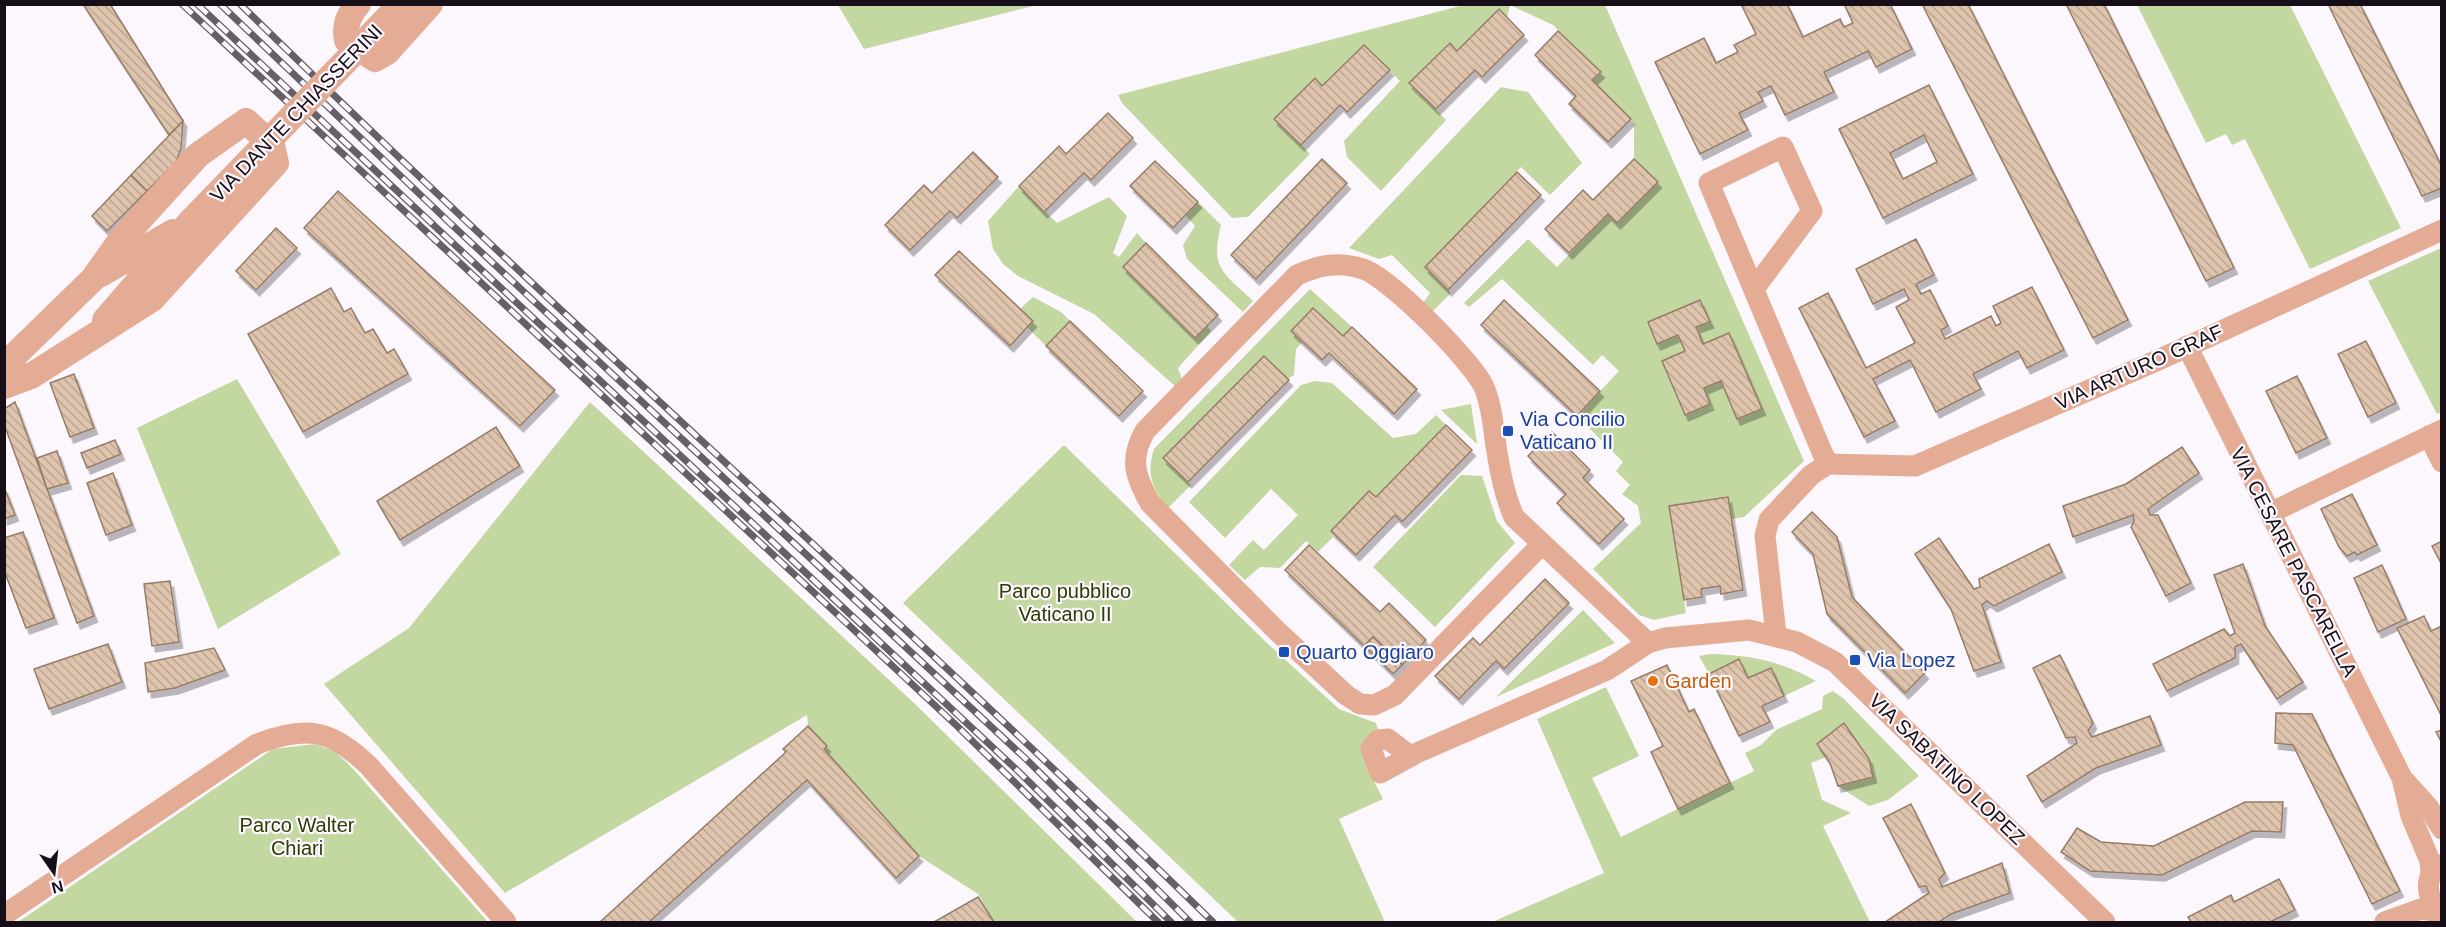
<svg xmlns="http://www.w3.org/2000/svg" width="2446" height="927" viewBox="0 0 2446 927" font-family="Helvetica,sans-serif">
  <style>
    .green { fill: #c3d7a1; fill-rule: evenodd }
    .building { fill: url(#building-back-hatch); stroke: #967d68; stroke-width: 1.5; fill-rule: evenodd; filter: url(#shadow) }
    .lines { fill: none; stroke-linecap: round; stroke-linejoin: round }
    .minor { stroke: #e4ac95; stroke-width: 21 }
    .tertiary { stroke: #e4ac95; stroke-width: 26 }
    .rail-casing { stroke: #665f67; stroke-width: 7 }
    .rail { stroke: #fcf7fd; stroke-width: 4.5; stroke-dasharray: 14; stroke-linecap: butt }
    .tertiary-bridge { stroke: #e4ac95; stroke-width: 26 }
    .transit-dot { fill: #1a4fb4; stroke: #fcf7fd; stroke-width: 2 }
    .food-dot { fill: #e8710a; stroke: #fcf7fd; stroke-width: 2 }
    .labels { text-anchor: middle; stroke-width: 4.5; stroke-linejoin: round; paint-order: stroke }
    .street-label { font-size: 20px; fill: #170f18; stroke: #fcf7fd }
    .transit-label { font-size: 20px; fill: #164399; stroke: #fcf7fd; text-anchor: start }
    .park-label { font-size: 20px; fill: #2e3d04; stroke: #fcf7fd }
    .food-label { font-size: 20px; fill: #c56008; stroke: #fcf7fd; text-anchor: start }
  </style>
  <defs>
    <pattern id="building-back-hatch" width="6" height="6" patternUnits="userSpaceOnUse" patternTransform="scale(1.5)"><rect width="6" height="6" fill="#dec3ad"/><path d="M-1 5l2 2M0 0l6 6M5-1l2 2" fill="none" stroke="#bea694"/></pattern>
    <filter id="shadow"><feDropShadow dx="3.5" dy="6" stdDeviation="0" flood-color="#0004"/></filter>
  </defs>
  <rect width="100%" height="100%" fill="#fcf7fd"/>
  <g class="green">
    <polygon points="838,5 1037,5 864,49"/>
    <path d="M 1464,5 L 1605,5 L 1804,461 L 1744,517 L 1732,519 L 1728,497 L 1669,506 L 1686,613 L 1654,620 L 1639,615 L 1593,569 L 1641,523 L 1638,506 L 1622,494 L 1630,485 L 1616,471 L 1623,462 L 1577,416 L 1619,371 L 1602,355 L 1593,365 L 1502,279 L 1469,307 L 1464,303 L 1528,239 L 1557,267 L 1608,214 L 1617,223 L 1657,182 L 1634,159 L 1634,125 L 1631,119 L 1592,80 L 1600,72 L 1553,25 L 1510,5 L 1507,18 L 1457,51 L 1449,43 L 1410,83 L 1446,120 L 1381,191 L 1347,157 L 1344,141 L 1400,81 L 1364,45 L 1322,86 L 1315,79 L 1275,118 L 1310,154 L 1248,217 L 1232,218 L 1122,103 L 1118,95 ZM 1700,300 L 1710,321 L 1696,327 L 1703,344 L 1729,333 L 1761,409 L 1737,419 L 1721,381 L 1704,388 L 1710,404 L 1684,415 L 1662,362 L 1685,351 L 1678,335 L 1648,322 Z"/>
    <polygon points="2137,5 2290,5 2401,228 2310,269 2245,139 2232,145 2226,134 2206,143"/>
    <polygon points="1501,87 1528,92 1582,163 1550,195 1521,167 1425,267 1451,293 1432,312 1423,303 1430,293 1392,255 1379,259 1349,248"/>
    <polygon points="1019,186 1057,223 1109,197 1127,216 1113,253 1119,257 1137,233 1146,243 1123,267 1195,338 1207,326 1211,331 1178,368 1182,379 1176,387 1094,314 1018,276 1003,264 993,249 988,221"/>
    <path d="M 1198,202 L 1221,225 C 1210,269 1223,272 1253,301 L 1243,312 L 1187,259 L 1183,245 L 1195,226 L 1185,215 Z"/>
    <polygon points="2441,248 2442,412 2437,414 2368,281"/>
    <path d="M 1310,289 L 1352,327 L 1343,336 L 1313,308 L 1291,331 L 1302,342 L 1296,349 L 1294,375 L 1164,458 L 1191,485 L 1167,509 C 1152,488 1146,473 1154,449 Z"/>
    <polygon points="1033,297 1061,312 1070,321 1046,346 1027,327 1020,309"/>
    <polygon points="237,379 341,554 218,629 137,428"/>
    <polygon points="1315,381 1332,383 1393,438 1416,434 1436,415 1446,425 1376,497 1369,491 1331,531 1335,535 1318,552 1306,541 1280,568 1260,567 1245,580 1229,565 1253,540 1264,550 1298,515 1271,489 1225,538 1189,502 1301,385"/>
    <polygon points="590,402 915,704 1137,922 994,922 978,894 919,856 824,749 827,746 808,726 807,715 505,893 324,684 409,628"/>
    <polygon points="1471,404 1477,444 1441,410"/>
    <polygon points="1064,445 1266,642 1339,709 1376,723 1380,735 1372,777 1383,799 1339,819 1385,922 1238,922 903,603"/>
    <polygon points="1461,475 1482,476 1497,521 1515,543 1435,627 1373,567"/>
    <polygon points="1583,610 1615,643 1496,697"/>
    <path d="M 1710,654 C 1750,655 1781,661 1816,681 L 1784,696 L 1771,668 L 1748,678 L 1739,659 L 1709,674 L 1699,656 Z"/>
    <polygon points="1606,687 1639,756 1592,778 1621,837 1754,771 1745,753 1761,745 1776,730 1822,709 1823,696 1833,691 1844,699 1919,776 1888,800 1869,806 1838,786 1873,777 1869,759 1845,723 1817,744 1826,757 1811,763 1822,800 1851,813 1823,826 1870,922 1492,922 1604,873 1537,719"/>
    <polygon points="315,744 336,752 355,771 488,922 18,922 273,749"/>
  </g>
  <g class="building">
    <polygon points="83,4 110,4 183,121 169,135"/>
    <polygon points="1741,4 1787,4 1803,37 1840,19 1844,27 1853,23 1844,4 1890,4 1912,49 1876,67 1868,51 1824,72 1834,92 1785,115 1771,86 1758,92 1763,101 1739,113 1748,130 1700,154 1655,62 1704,38 1716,63 1738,52 1734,45 1756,34"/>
    <polygon points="1922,4 1968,4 2128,320 2093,338"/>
    <polygon points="2066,4 2104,4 2234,268 2206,281"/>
    <polygon points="2328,4 2360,4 2442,167 2442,188 2422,196"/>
    <polygon points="1499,9 1524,35 1482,77 1475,70 1436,109 1409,83 1450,43 1457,51"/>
    <polygon points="1558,31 1601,72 1592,80 1631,119 1608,142 1569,104 1576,96 1535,55"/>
    <polygon points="1364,45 1390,70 1347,112 1340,105 1301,145 1274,119 1315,78 1322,86"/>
    <path d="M 1929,85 L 1973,174 L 1883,218 L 1839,129 ZM 1924,135 L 1937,162 L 1903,179 L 1890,153 Z"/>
    <polygon points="1108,113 1133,138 1091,180 1084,173 1044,212 1019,186 1059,146 1066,154"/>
    <polygon points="183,121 181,148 176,162 147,191 131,175"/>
    <polygon points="973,152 998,177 957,218 950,211 910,250 885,225 924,185 932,193"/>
    <polygon points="1322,159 1347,183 1256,279 1231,255"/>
    <polygon points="1634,159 1658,182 1617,223 1608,214 1569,253 1545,229 1583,190 1593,200"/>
    <polygon points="1155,161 1198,202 1173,228 1130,186"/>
    <polygon points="1517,172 1541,195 1448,290 1425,267"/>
    <polygon points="131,175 147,191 107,231 92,216"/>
    <polygon points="338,191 555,390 520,426 304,228"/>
    <polygon points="276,228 297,248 256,290 236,271"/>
    <polygon points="1916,239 1934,275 1916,284 1921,294 1930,290 1948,326 1941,330 1945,339 1991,316 1996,326 2001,323 1993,306 2032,287 2064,350 2027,368 2018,351 1973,374 1981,389 1936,412 1910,360 1873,379 1895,421 1864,437 1799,308 1828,293 1866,368 1915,343 1896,307 1909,300 1904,289 1873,304 1856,269"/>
    <polygon points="1146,243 1218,315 1195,338 1123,267"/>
    <polygon points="959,251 1033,321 1010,346 935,275"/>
    <polygon points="331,288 344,312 351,308 365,333 373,329 387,353 394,349 408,374 303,432 248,334"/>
    <polygon points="1504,300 1600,391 1577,416 1481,325"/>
    <polygon points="1700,300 1710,322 1696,327 1703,344 1729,333 1762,409 1737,419 1721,381 1704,388 1710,404 1685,415 1662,361 1685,351 1678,335 1657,344 1648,322"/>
    <polygon points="1313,308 1343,336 1352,327 1417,389 1394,414 1329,353 1322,360 1291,331"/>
    <polygon points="1070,321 1143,391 1119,416 1046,346"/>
    <polygon points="2366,341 2396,403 2368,417 2338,354"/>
    <polygon points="1264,356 1289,380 1188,482 1163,458"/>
    <polygon points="74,374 94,428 70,437 50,383"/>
    <polygon points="2297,376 2327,438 2296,453 2266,391"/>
    <polygon points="15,402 94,616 77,623 4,424 4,409"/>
    <polygon points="1446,425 1472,450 1402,522 1395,515 1356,555 1331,531 1369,491 1376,497"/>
    <polygon points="496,427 520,466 400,540 377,501"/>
    <polygon points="1552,432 1590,470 1583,478 1624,519 1599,544 1557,503 1566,494 1528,456"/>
    <polygon points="115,440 121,454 87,468 81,453"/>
    <polygon points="2182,447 2199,473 2148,509 2150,515 2158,515 2191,583 2166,596 2131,527 2134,521 2133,515 2073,537 2063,506 2126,484"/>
    <polygon points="57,451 68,483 47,489 37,458"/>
    <polygon points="113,473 132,525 106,535 87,483"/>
    <polygon points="4,487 15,515 4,519"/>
    <polygon points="2352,494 2377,545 2357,555 2355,552 2347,556 2339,547 2321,509"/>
    <polygon points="1728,497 1743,590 1721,594 1720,586 1701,589 1702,597 1684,600 1669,506"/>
    <polygon points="1812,512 1837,537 1852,597 1925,673 1905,693 1827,614 1813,554 1792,532"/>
    <polygon points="23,532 54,618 26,628 4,570 4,538"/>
    <polygon points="1939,538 1974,589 1980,587 1979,579 2049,544 2062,572 1994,606 1987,601 1982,605 2001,662 1974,671 1951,609 1915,554"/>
    <polygon points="2442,541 2442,565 2432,546"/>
    <polygon points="1309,545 1380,612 1389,603 1426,640 1402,665 1373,637 1364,646 1285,570"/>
    <polygon points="2243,564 2265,626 2303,682 2277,699 2241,644 2235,647 2235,658 2167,691 2153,664 2224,629 2230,636 2235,633 2214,575"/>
    <polygon points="2382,565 2406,619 2378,632 2354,578"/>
    <polygon points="1545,579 1569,603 1504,669 1496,661 1459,699 1435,676 1473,638 1480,645"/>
    <polygon points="170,581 179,642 152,646 144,584"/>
    <polygon points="2424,616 2431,631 2442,626 2442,717 2397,628"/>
    <polygon points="1373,637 1402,665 1393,674 1364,646"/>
    <polygon points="108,644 122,682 49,709 34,669"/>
    <polygon points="214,648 225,670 175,688 148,692 145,663"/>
    <polygon points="2060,655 2093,723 2088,731 2092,737 2150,716 2161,745 2096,768 2042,802 2027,776 2077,743 2075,737 2066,738 2033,668"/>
    <polygon points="1739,659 1748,678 1771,668 1784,696 1762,706 1770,722 1739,736 1709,674"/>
    <polygon points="1667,665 1689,712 1694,709 1730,783 1678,809 1651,752 1663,746 1631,681"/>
    <polygon points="2276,713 2312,714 2400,891 2372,904 2293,745 2275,743"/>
    <polygon points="1844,723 1869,759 1873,777 1838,786 1830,763 1817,744"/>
    <polygon points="808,726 827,746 824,749 919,856 896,878 807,780 649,922 600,922 786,752 783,749"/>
    <polygon points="2442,730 2442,743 2436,732"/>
    <polygon points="2245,802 2283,802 2281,832 2252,831 2162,875 2090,871 2061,852 2077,828 2101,842 2154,846"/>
    <polygon points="1911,804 1945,873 1939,879 1942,887 2002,863 2010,893 1951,914 1939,922 1885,922 1929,893 1926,886 1919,887 1883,818"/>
    <polygon points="2279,879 2295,910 2270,922 2191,922 2188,917 2231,895 2234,902"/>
    <polygon points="978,897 994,922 934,922"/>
  </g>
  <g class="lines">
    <g class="minor">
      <polyline points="1754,289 1812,211 1783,147 1709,183 1822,452 1828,464"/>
      <polyline points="2187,346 2402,778 2411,816 2430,861 2431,874"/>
      <polyline points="2429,436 2442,462"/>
      <polyline points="1828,464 1915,466 2156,361 2442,230"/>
      <polyline points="2270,513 2442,430"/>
      <path d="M 1542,544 L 1395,695 L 1374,705 L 1360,704 L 1346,695 L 1277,631 L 1150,503 C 1135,476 1129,459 1145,431 L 1297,275 C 1319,265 1339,261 1363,269 C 1390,278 1472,361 1484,387 C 1492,406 1493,426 1496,446 C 1500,471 1504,494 1514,517 L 1648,643"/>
      <polyline points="1776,635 1765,536 1769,520 1811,475 1828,464"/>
      <polygon points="1388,739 1405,752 1413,755 1380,773 1371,749 1378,740"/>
      <polyline points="1419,752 1607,670 1648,643 1665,638 1749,630 1797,642 1835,662 2105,922"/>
      <polyline points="2403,779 2429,808 2442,829"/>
      <path d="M 2439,865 C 2423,879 2426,899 2442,912"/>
      <path d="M 4,915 L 257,744 C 306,725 331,729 369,766 L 506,922"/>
      <polyline points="2385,922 2421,909 2441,912"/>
    </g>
    <g class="tertiary">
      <path d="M 358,4 C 348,16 344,26 347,40 L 375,59 L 387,52 L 430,4"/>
      <polyline points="101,274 173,232"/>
      <polyline points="105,320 191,221"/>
      <polyline points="4,376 16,354 93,279 120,241 198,155 246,121 272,145 276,163 152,299 31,376 4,386"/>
    </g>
    <g class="rail-casing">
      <g id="rail">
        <polyline points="182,4 957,726 1158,922"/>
        <polyline points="197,4 1018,771 1171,922"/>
        <polyline points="220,4 451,224 1027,760 1190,922"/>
        <path d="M 240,4 C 559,317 894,611 1213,922"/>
      </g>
    </g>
    <use href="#rail" class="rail"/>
    <polyline class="tertiary-bridge" points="191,221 401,4"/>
  </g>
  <g class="transit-dot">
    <rect x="1502" y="425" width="12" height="12" rx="3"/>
    <rect x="1278" y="646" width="12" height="12" rx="3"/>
    <rect x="1849" y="654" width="12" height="12" rx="3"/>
  </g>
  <circle class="food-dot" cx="1653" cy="681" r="6"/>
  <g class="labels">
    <g class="street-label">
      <text transform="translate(296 113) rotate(-46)" y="7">VIA DANTE CHIASSERINI</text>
      <text transform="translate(2139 367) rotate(-24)" y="7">VIA ARTURO GRAF</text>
      <text transform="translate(2294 562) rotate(63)" y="7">VIA CESARE PASCARELLA</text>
      <text transform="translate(1947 769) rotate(44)" y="7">VIA SABATINO LOPEZ</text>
    </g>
    <g class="transit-label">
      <text x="1520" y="426">Via Concilio<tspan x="1520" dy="23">Vaticano II</tspan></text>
      <text x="1296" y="659">Quarto Oggiaro</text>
      <text x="1867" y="667">Via Lopez</text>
    </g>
    <g class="park-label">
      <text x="1065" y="598">Parco pubblico<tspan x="1065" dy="23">Vaticano II</tspan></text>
      <text x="297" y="832">Parco Walter<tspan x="297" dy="23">Chiari</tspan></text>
    </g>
    <g class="food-label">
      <text x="1665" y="688">Garden</text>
    </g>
  </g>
  <rect width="2446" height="927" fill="none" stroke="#170f18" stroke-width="12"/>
  <g transform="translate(54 873) rotate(166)" stroke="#fcf7fd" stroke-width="4.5" paint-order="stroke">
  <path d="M0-4.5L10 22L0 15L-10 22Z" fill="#170f18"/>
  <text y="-9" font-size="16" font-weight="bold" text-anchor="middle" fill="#170f18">N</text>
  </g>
</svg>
